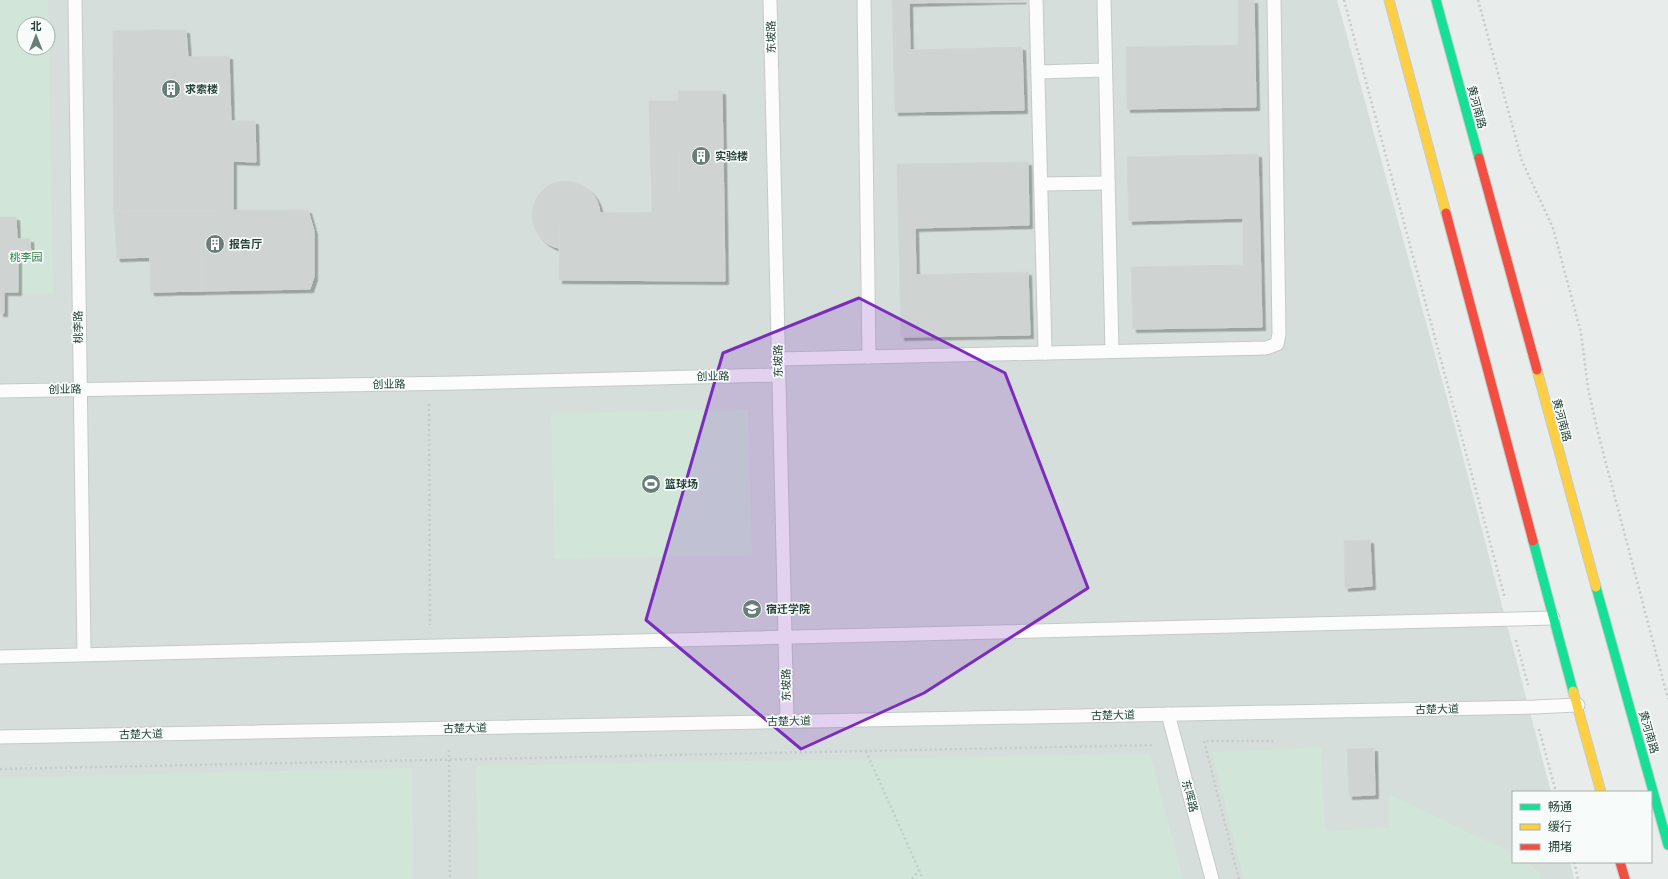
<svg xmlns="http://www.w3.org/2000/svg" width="1668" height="879" viewBox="0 0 1668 879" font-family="'DejaVu Sans','Noto Sans SC',sans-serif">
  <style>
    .built { fill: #d6dedb; fill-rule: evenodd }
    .green { fill: #d1e6d8; fill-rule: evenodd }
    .building { fill: #cfd4d2; stroke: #d1d6d4; filter: url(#shadow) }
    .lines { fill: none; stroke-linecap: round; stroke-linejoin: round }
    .lane-casing { stroke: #c5cac8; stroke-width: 15 }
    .fast-casing { stroke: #c3ccc9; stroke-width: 11 }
    .slow-casing { stroke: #c3ccc9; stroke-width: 11 }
    .jam-casing { stroke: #c3ccc9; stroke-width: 11 }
    .path { stroke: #c3ccca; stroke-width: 2.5; stroke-dasharray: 2 3; stroke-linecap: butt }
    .lane { stroke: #fcfcfc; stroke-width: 13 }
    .fast { stroke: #16e098; stroke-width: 9 }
    .slow { stroke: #ffcf43; stroke-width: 9 }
    .jam { stroke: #f24e42; stroke-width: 9 }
    .marked { fill: #7b2cbf; fill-opacity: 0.2; stroke: #7b2cbf; stroke-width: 3; stroke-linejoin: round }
    .labels { text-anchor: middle; stroke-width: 3.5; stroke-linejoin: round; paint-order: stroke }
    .street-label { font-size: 11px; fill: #24423a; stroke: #f7fbf9 }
    .poi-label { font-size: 11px; font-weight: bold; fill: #24423a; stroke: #f7fbf9; text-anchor: start }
    .park-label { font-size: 11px; fill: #2d7a4b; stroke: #f7fbf9 }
  </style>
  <defs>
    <filter id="shadow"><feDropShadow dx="3.5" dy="3.5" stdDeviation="0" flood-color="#0004"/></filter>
  </defs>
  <rect width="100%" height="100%" fill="#e8edeb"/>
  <path class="built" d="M 0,0 L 1337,0 L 1455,427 L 1551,792 L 1513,792 L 1513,862 L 1570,862 L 1574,879 L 0,879 ZM 24,24 L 48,24 L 48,48 L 24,48 Z"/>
  <g class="green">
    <path d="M 0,0 L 48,0 L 53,293 L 0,294 ZM 24,24 L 48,24 L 48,48 L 24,48 Z"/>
    <polygon points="748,409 752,555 555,559 551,414"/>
    <polygon points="1321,748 1325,831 1389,828 1389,794 1513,854 1513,862 1526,862 1539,872 1540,879 1244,879 1212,752"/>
    <polygon points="1150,754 1183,879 478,879 476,766"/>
    <polygon points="412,768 413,879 0,879 0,778"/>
  </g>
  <g class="building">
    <polygon points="892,0 1023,0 909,3 910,50 1022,47 1024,110 895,112"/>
    <polygon points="1238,0 1254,0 1256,107 1127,109 1126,47 1238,45"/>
    <polygon points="158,30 186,30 188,57 229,56 231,121 255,121 256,162 233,161 233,210 114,211 113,31"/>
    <polygon points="158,30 161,211 114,211 113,31"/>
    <polygon points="678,91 722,91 724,212 680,213"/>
    <polygon points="649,101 679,101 680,213 652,213"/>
    <polygon points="1258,154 1262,327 1133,329 1131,267 1243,265 1243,218 1129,221 1127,157"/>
    <polygon points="1028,162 1029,225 915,228 916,275 1028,272 1030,335 901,337 897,164"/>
    <circle cx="566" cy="215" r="34"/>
    <polygon points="200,210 202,256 117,258 114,211"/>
    <polygon points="308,210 314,231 314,277 310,289 151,292 150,257 117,258 114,211"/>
    <polygon points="724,212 725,281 559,280 560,213"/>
    <polygon points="0,217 16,217 17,239 30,239 31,256 18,256 18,292 4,292 4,313 0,313"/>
    <polygon points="202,256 202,291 151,292 150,257"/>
    <polygon points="1370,540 1372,586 1345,588 1344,541"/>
    <polygon points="1374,748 1375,795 1349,796 1347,749"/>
  </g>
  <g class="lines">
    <g class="lane-casing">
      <g id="lane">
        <polyline points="75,0 84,654"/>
        <polyline points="770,0 787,721"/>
        <polyline points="864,0 869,357"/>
        <polyline points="1036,0 1045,353"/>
        <polyline points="1104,0 1112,351"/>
        <polyline points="1038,72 1105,70"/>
        <polyline points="1041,184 1108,183"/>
        <polyline points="778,359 1266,348 1277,344 1279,334 1274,0"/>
        <polyline points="0,391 458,383 778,375"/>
        <polyline points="0,657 1553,618"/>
        <polyline points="1168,714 1212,879"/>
        <polyline points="0,737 1534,707 1578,705"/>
      </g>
    </g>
    <g class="fast-casing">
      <g id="fast">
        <polyline points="1436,0 1479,158"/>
        <polyline points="1533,541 1573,691"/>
        <polyline points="1596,587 1668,845"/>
      </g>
    </g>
    <g class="slow-casing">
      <g id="slow">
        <polyline points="1389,0 1446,213"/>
        <polyline points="1537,370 1596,587"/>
        <polyline points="1573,691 1601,792"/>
      </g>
    </g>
    <g class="jam-casing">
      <g id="jam">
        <polyline points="1479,158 1537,370"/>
        <polyline points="1446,213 1533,541"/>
        <polyline points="1620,862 1625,879"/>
      </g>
    </g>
    <g class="path">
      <polyline points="1344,0 1505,598"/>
      <polyline points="1478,0 1522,161 1553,228 1581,333 1588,388 1597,429 1668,699"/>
      <polyline points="429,404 430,625"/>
      <polyline points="1516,640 1528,685"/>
      <polyline points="1539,729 1556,792"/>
      <polyline points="449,750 450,879"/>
      <polyline points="866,751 923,879"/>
      <polyline points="0,769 1155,745"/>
      <polyline points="1574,862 1578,879"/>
      <polyline points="912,879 919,870"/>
      <polyline points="1239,879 1204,741 1274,741"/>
    </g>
    <use href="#lane" class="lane"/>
    <use href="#fast" class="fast"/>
    <use href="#slow" class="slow"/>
    <use href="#jam" class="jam"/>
  </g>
  <path class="marked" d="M 859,298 L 1005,373 L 1088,588 L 924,693 L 801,749 L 646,620 L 723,353 Z"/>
  <defs>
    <g id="building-disc" transform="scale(1)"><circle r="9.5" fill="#697e78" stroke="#f7fbf9"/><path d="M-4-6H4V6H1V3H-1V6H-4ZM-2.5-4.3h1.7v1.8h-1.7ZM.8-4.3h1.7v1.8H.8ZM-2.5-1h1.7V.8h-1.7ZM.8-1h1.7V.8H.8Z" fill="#fff"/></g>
    <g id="stadium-disc" transform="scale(1)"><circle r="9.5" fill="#697e78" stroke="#f7fbf9"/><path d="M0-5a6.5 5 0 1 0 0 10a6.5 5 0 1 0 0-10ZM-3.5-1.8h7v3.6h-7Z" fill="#fff"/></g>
    <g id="university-disc" transform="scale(1)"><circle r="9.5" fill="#697e78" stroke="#f7fbf9"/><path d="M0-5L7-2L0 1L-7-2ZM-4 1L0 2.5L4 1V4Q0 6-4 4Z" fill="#fff"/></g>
  </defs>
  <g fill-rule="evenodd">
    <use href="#building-disc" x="171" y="89"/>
    <use href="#building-disc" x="701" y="156"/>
    <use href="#building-disc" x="215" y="244"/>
    <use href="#stadium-disc" x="651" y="484"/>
    <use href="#university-disc" x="752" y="609"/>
  </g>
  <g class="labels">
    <g class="street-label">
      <text transform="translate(771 37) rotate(-91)" y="4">东坡路</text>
      <text transform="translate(1477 107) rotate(75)" y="4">黄河南路</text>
      <text transform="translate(78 327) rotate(-91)" y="4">桃李路</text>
      <text transform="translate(778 361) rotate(-91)" y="4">东坡路</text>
      <text transform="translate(713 376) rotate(-1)" y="4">创业路</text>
      <text transform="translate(389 384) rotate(-1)" y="4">创业路</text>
      <text transform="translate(65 389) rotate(-1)" y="4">创业路</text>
      <text transform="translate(1562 420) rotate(75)" y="4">黄河南路</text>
      <text transform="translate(786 685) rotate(-91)" y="4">东坡路</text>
      <text transform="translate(1437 709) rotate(-1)" y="4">古楚大道</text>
      <text transform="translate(1113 715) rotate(-1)" y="4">古楚大道</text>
      <text transform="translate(789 721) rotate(-1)" y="4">古楚大道</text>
      <text transform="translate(465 728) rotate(-1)" y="4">古楚大道</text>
      <text transform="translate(1649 732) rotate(74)" y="4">黄河南路</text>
      <text transform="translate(141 734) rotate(-1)" y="4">古楚大道</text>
      <text transform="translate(1190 796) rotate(75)" y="4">东晖路</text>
    </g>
    <g class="poi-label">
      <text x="185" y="93">求索楼</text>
      <text x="715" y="160">实验楼</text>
      <text x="229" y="248">报告厅</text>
      <text x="665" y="488">篮球场</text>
      <text x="766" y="613">宿迁学院</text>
    </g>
    <g class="park-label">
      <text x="26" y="261">桃李园</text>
    </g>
  </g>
  <rect x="1512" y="791" width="140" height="72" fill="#f7fbf9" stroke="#a3b1ad"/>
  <rect x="1520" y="804" width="20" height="6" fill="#16e098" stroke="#a3b1ad"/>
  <text x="1548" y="811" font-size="12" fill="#24423a">畅通</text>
  <rect x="1520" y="824" width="20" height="6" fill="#ffcf43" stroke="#a3b1ad"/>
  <text x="1548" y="831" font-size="12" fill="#24423a">缓行</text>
  <rect x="1520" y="844" width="20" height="6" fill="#f24e42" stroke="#a3b1ad"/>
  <text x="1548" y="851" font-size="12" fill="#24423a">拥堵</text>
  <g transform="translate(36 36)"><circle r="19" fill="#f7fbf9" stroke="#a3b1ad"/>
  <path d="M0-3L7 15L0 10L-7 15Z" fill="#697e78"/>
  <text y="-6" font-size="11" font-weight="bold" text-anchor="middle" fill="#24423a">北</text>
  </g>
</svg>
